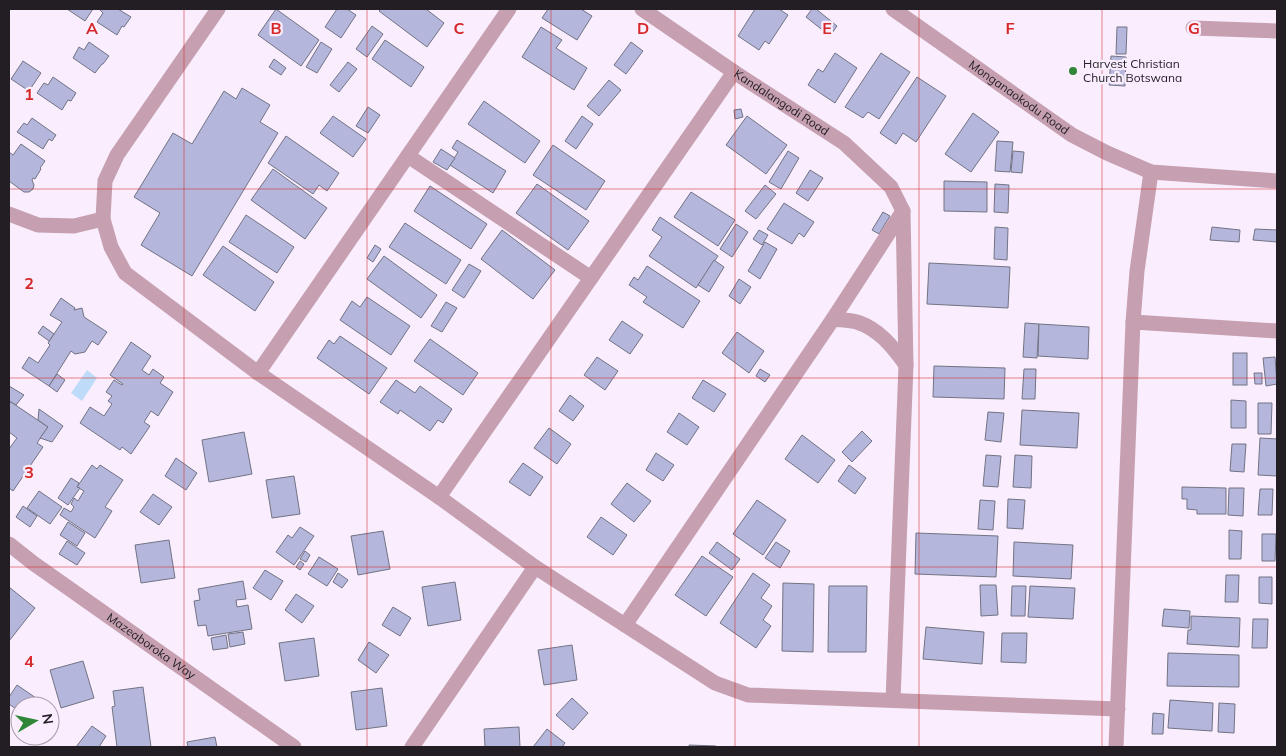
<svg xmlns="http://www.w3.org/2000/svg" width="1286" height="756" viewBox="0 0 1286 756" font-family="Mulish,sans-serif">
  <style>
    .water { fill: #bedcf9 }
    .building { fill: #b4b6db; stroke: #727384 }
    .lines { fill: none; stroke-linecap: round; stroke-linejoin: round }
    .minor { stroke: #c6a0b0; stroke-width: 15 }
    .tertiary { stroke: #c6a0b0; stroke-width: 15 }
    .grid { fill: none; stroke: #d62828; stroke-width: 1; stroke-opacity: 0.55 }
    .poi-dot { fill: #2e8636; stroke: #faeefe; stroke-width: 2 }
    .labels { text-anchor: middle; stroke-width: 4.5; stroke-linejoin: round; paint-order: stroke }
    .poi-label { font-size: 12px; fill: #221e24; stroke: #faeefe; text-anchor: start }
    .street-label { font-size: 12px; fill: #221e24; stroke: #faeefe }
    .grid-label { font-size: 16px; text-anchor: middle; font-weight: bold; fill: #d62828; stroke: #faeefe; stroke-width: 4.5; stroke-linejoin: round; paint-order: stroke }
  </style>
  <rect width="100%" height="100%" fill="#faeefe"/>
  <polygon class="water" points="87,370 97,378 82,401 71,393"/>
  <g class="building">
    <polygon points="67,9 93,9 85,21"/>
    <polygon points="101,9 118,9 131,17 124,27 122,26 117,35 97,22 103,13 100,10"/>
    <polygon points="276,9 319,40 301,66 258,35"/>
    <polygon points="337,9 347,9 356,15 341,38 325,27"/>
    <polygon points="381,9 426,9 444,23 427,47 379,11"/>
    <polygon points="548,9 581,9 592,16 577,40 542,18"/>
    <polygon points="755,9 779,9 788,15 769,44 765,41 759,50 738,36"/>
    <polygon points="812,9 816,9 837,26 830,36 806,17"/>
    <polygon points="372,26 383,34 367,57 356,49"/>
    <polygon points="541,27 562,40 556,48 587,68 574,90 522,57"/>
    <polygon points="1117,27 1127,27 1126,54 1116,54"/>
    <polygon points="385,40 424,67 411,87 372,59"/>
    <polygon points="89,42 109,56 103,64 102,64 95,73 73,58 79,47 84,50"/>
    <polygon points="321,42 332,49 317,73 306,67"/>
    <polygon points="631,42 643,51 626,74 614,65"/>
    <polygon points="835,53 857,68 835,103 808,85 818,69 823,72"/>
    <polygon points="881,53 910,72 879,119 868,112 863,118 845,107"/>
    <polygon points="1111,56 1126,57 1125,86 1109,85"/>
    <polygon points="274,59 286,68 281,75 269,67"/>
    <polygon points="23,61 41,73 29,91 11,79"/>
    <polygon points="348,62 357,69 339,92 330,85"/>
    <polygon points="53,77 76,93 71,101 68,100 62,110 37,93 44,83 48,85"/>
    <polygon points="917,77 946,96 916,142 903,133 896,144 880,133"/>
    <polygon points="609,80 621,90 599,116 587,106"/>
    <polygon points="242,88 270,105 260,122 278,133 192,276 141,245 160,213 134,197 173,133 192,144 224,91 236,99"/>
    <polygon points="484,101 540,141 525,163 468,124"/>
    <polygon points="368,107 380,115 368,133 356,126"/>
    <polygon points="741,109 743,117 735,119 734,110"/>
    <polygon points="973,113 999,132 971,172 945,154"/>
    <polygon points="333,116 366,139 353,157 320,133"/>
    <polygon points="582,116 593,124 576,149 565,141"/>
    <polygon points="747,116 787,145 766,174 726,145"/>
    <polygon points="32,118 56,135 52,141 49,139 43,149 17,132 24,123 27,125"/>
    <polygon points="286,136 339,173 327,191 319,185 313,194 268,163"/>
    <polygon points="457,140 506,171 493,193 450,165 458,152 452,148"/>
    <polygon points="997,141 1013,142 1010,172 995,171"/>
    <polygon points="21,144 45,161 40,168 41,169 35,179 33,178 32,180 34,185 33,189 29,192 24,192 9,181 9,152 13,155"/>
    <polygon points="553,145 605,181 586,210 533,175"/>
    <polygon points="441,149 455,158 447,170 433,162"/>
    <polygon points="788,151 799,158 781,189 769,182"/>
    <polygon points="1013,151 1024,152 1022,173 1011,172"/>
    <polygon points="273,169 327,208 305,239 251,200"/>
    <polygon points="810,170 823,178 808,201 796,193"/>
    <polygon points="944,181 987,182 987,212 944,211"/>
    <polygon points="537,184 589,221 568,250 516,213"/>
    <polygon points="995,184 1009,185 1008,213 994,212"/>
    <polygon points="765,185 776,194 756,219 745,211"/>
    <polygon points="430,186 487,224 471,249 414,211"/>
    <polygon points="691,192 735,220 718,246 674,217"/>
    <polygon points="784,203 814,222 804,237 799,233 792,244 767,229"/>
    <polygon points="883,212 890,216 879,234 872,230"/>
    <polygon points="246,215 294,247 277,273 229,242"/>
    <polygon points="660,217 718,256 696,288 649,256 662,237 652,230"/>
    <polygon points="405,223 461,260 446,284 389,247"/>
    <polygon points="736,224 748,232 732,257 720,249"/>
    <polygon points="995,227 1008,228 1007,260 994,259"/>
    <polygon points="1212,227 1240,230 1239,242 1210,240"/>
    <polygon points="1255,229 1277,230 1277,242 1253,240"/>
    <polygon points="502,230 555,270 533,299 481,259"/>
    <polygon points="759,230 768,235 762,245 753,239"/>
    <polygon points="765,242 777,249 760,279 748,271"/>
    <polygon points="375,245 381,249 373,262 367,258"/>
    <polygon points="223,246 274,282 255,311 203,275"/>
    <polygon points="384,256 437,295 421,318 367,279"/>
    <polygon points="714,260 724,267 709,292 698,285"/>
    <polygon points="929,263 1010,267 1008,308 927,304"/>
    <polygon points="469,264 481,271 464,298 452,290"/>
    <polygon points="647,266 700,301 683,328 643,302 647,297 629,285 634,277 638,280"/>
    <polygon points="739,279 751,287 740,304 729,296"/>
    <polygon points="367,297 410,326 391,355 340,320 352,301 360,307"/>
    <polygon points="61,298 75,308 74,310 82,308 84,317 107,332 98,345 92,341 85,352 75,354 71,351 49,386 22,368 29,357 38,363 50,345 48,343 62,322 50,315"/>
    <polygon points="446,302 457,308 442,332 431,326"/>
    <polygon points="622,321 643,335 630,354 609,340"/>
    <polygon points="1025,323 1039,324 1037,358 1023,357"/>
    <polygon points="1039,324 1089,327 1088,359 1038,356"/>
    <polygon points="43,326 54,334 49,341 38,333"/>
    <polygon points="737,332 764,351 749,373 722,353"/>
    <polygon points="340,336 387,368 369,394 317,358 329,340 334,344"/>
    <polygon points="430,339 478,373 463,395 414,361"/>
    <polygon points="131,342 151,356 142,370 149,375 153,369 164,377 160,383 173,392 158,416 151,411 144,422 150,426 131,454 122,447 120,450 80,423 90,407 104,416 112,404 108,401 112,396 106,392 114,380 122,385 123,384 110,375"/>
    <rect x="1233" y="353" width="14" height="32"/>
    <polygon points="597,357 618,371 605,390 584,375"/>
    <polygon points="1275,357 1277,384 1266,386 1263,358"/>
    <polygon points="934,366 1005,368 1004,399 933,397"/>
    <polygon points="760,369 770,375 765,382 756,376"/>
    <polygon points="1024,369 1036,369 1035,399 1022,399"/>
    <polygon points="1254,373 1262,373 1262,384 1255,384"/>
    <polygon points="57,374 65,380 57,392 49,386"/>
    <polygon points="396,380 415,393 420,386 452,409 443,423 438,420 430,431 400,410 398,414 380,402"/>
    <polygon points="703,380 726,394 714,412 692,398"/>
    <polygon points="9,386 24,395 16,405 11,402 9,403"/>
    <polygon points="570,395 584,406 573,421 559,411"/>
    <polygon points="1231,400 1246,401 1246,428 1231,428"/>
    <polygon points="11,402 48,427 37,443 43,447 13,491 9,488 9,449 17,438 9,432 9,403"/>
    <polygon points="1258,403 1272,403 1271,434 1258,434"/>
    <polygon points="39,409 63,426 52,442 40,438 48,427 38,420"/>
    <polygon points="1022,410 1079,413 1077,448 1020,445"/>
    <polygon points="988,412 1004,413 1001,442 985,440"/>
    <polygon points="679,413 699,427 687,445 667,432"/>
    <polygon points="549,428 571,444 557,464 534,448"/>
    <polygon points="862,431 872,441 852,462 842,452"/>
    <polygon points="244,432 252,474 209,482 202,440"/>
    <polygon points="802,435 835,460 818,483 785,459"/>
    <polygon points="1260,438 1277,439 1277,476 1258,475"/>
    <polygon points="1232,444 1246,444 1244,472 1230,471"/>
    <polygon points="656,453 674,465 663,481 646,470"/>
    <polygon points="986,455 1001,456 998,487 983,486"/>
    <polygon points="1015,455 1032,456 1031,488 1013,487"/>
    <polygon points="176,458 197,473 186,490 165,476"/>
    <polygon points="523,463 543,477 530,496 509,482"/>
    <polygon points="92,465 97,469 100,465 123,480 105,507 112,511 95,538 60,515 64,508 71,512 74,507 71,504 74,498 78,501 84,491 77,487"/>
    <polygon points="849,465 866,478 855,494 838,481"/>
    <polygon points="294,476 300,514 272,518 266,480"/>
    <polygon points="71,478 79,483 77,487 80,488 68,505 58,498"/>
    <polygon points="627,483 651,501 634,522 611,504"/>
    <polygon points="1182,487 1226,488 1226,514 1197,514 1197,510 1187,509 1187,499 1182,499"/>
    <polygon points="1229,488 1244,488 1243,516 1228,515"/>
    <polygon points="1260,489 1273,489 1272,515 1258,515"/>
    <polygon points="39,491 62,507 50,524 27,508"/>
    <polygon points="153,494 172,507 159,525 140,512"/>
    <polygon points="1008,499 1025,500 1023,529 1007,528"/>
    <polygon points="757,500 786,520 763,555 733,534"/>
    <polygon points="980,500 995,501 993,530 978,529"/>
    <polygon points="23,506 37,516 30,527 16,517"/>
    <polygon points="601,517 627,535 613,555 587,537"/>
    <polygon points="68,522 85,533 77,546 60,535"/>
    <polygon points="300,527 314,536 294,565 276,552 288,535 292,538"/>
    <polygon points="1229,530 1242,531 1241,559 1229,559"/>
    <polygon points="383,531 390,569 358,575 351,536"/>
    <polygon points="916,533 998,536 996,577 915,574"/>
    <polygon points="1262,534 1276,534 1275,561 1262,561"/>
    <polygon points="169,540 175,578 141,583 135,545"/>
    <polygon points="67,541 85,553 77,565 59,554"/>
    <polygon points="717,542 740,559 732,570 709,553"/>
    <polygon points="776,542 790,551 780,568 765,558"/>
    <polygon points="1014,542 1073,545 1071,579 1013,576"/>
    <polygon points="305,551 310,555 306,562 300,559"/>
    <polygon points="702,556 733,577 706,616 675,595"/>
    <polygon points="319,557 338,569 327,586 308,574"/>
    <polygon points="300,561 304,564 300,570 296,567"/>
    <polygon points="265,570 283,581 271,600 253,588"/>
    <polygon points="338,573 348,580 342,588 333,582"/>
    <polygon points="753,573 770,585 761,598 772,606 763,620 771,626 756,648 720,623"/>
    <polygon points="1226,575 1239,575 1238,602 1225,602"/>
    <polygon points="1259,577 1272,577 1272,604 1259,603"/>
    <polygon points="243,581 246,599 236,600 237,607 248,605 252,629 208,636 206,625 198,626 194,601 200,600 198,589"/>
    <polygon points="455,582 461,620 428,626 422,587"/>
    <polygon points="783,583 814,584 813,652 782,651"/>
    <polygon points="980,585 996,585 998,615 981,616"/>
    <polygon points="829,586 867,586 866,652 828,652"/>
    <polygon points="1012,586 1026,586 1025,616 1011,616"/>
    <polygon points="1030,586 1075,588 1073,619 1028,617"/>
    <polygon points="9,587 35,608 9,641"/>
    <polygon points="296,594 314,606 302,623 285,610"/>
    <polygon points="393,607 411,618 400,636 382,625"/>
    <polygon points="1164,609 1190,611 1189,628 1162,626"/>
    <polygon points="1191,616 1240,618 1239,647 1187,644 1188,630 1191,630"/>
    <polygon points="1253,619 1268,619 1267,648 1252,648"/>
    <polygon points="926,627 984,632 982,664 923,659"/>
    <polygon points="243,632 245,644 230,647 228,634"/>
    <polygon points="1002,633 1027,633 1026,663 1001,662"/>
    <polygon points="226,635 228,648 213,650 211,638"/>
    <polygon points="314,638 319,676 285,681 279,643"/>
    <polygon points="369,642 389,655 376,673 358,660"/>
    <polygon points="572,645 577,680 544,685 538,650"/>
    <polygon points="1168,653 1239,655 1239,687 1167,686"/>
    <polygon points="83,661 94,698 61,708 50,670"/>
    <polygon points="17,685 36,698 30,706 20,706 20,712 9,704 9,697"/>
    <polygon points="143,687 151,747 117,747 112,707 115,706 113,691"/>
    <polygon points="382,688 387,726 356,730 351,692"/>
    <polygon points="572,698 588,713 573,730 556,715"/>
    <polygon points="1170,700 1213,703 1212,731 1168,728"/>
    <polygon points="1219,703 1235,704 1234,733 1218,732"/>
    <polygon points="1153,713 1164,714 1163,734 1152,734"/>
    <polygon points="92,726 106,736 99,747 76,747"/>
    <polygon points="519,727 520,747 485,747 484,729"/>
    <polygon points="547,729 565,743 562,747 533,747"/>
    <polygon points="215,737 217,747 187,747 188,747 187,742"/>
    <polygon points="689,745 716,746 716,747 689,747"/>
  </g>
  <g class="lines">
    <g class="minor">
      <polyline points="218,9 117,155 105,181 103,219 111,247 125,273 258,373 439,497 535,567 715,683 748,695 1118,709"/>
      <path id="s1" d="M 642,9 L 734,72 L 844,143 L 891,187 L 903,211 L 906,365 L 893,700"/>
      <polyline points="1193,28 1277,31"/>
      <polyline points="408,156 591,278"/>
      <polyline points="9,214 38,225 74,226 103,219"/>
      <path d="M 833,319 C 841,320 849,320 857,322 C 879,329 893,347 906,365"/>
      <polyline points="1133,322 1277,331"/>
      <polyline points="258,373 509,9"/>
      <polyline points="439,497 734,72"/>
      <path id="s2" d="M 9,544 L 33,563 L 294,747"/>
      <polyline points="625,625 833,319 903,211"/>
      <polyline points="412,747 535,567"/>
      <polyline points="1116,747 1133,322 1137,271 1151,172"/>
    </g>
    <path class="tertiary" id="s3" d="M 893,9 L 1072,135 L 1107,153 L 1151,172 L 1277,181"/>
  </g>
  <path class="grid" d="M 184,9 L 184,747M 367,9 L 367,747M 551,9 L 551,747M 735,9 L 735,747M 919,9 L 919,747M 1102,9 L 1102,747M 9,189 L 1277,189M 9,378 L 1277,378M 9,567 L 1277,567"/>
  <circle class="poi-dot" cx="1073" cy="71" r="5"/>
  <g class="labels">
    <g class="poi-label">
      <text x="1083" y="68">Harvest Christian<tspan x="1083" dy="14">Church Botswana</tspan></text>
    </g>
    <g class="street-label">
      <text dy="4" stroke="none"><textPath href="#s3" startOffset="154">Monganaokodu Road</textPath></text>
      <text dy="4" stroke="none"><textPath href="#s1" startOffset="168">Kandalangodi Road</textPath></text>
      <text dy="4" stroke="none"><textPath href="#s2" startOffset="175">Mazeaboroka Way</textPath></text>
    </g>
  </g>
  <g class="grid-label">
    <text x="92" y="34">A</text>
    <text x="276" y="34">B</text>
    <text x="459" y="34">C</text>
    <text x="643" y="34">D</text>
    <text x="827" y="34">E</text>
    <text x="1010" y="34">F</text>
    <text x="1194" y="34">G</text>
    <text x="29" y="100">1</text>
    <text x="29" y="289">2</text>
    <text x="29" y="478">3</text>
    <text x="29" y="667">4</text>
  </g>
  <rect width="1286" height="756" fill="none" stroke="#221e24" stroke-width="20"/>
  <g transform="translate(35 721) rotate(81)"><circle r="24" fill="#faeefe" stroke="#a49ba7"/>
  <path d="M0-4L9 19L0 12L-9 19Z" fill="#2e8636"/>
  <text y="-8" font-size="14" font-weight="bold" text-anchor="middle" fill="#221e24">N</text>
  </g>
</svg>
